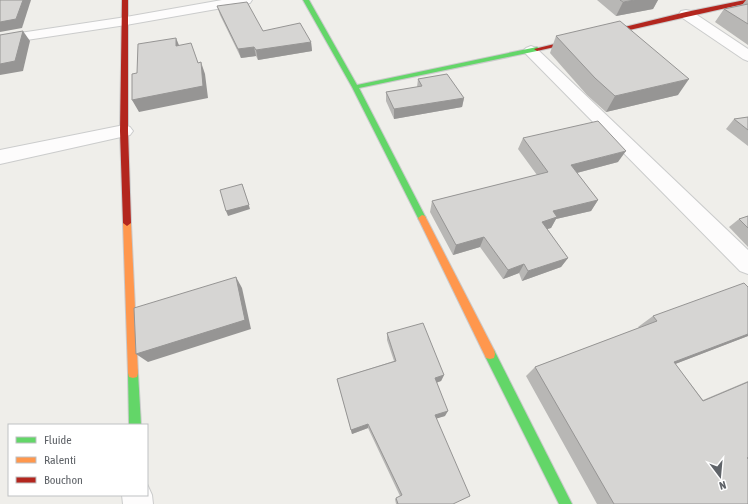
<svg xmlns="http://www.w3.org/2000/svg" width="748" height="504" viewBox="0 0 748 504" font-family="'Asap Condensed',sans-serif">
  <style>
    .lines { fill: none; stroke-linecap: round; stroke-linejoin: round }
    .street-casing { stroke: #cbcccc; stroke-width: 2 }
    .fast-casing { stroke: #cacacb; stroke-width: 2 }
    .slow-casing { stroke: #cacacb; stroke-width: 2 }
    .jam-casing { stroke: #cacacb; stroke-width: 2 }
    .street { fill: #fdfcfc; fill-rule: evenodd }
    .fast { fill: #63d668; fill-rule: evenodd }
    .slow { fill: #ff974d; fill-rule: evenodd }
    .jam { fill: #b3261e; fill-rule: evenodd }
    .wall { fill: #b8b7b5 }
    .shaded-wall { fill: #969594 }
    .building { fill: #d6d5d3; stroke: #969594 }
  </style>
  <rect width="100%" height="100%" fill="#efeeea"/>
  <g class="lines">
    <g class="street-casing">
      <g id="street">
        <polygon points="222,0 252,0 250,3 245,4 126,25 0,44 0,36 126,17"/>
        <polygon points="686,10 691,11 748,49 748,61 743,59 681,17 679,14 681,11"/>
        <polygon points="531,46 536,48 748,250 748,274 740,271 526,54 523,51 526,48"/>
        <polygon points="124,125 130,127 133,131 130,135 0,164 0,150"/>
        <polygon points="147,484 152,495 153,504 123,504 122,495 147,495"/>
      </g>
    </g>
    <g class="fast-casing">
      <g id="fast">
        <polygon points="303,0 309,0 357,85 537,47 540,49 537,51 359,88 426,218 425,220 419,220 352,87"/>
        <polygon points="490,349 494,350 572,504 559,504 486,358 485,354 486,350"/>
        <polygon points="133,368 137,369 138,373 141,425 129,425 128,373 129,369"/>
      </g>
    </g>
    <g class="slow-casing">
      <g id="slow">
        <polygon points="422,215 425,216 494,350 495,354 494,358 490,359 486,358 418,218"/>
        <polygon points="127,220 131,223 138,373 137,377 133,378 129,377 128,373 123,223"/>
      </g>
    </g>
    <g class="jam-casing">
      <g id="jam">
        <polygon points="122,0 128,0 128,131 131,223 127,226 123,223 120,131"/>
        <polygon points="745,0 748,0 748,3 537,51 534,49 686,12"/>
      </g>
    </g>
    <use href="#street" class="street"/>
    <use href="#fast" class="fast"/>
    <use href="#slow" class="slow"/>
    <use href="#jam" class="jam"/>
  </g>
  <g class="wall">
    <polygon points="597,0 658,0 653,9 616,16"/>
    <polygon points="746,0 748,0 748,45 715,22 724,9 742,5"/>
    <polygon points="217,6 263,31 311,42 312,51 258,60 256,56 241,58 220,15"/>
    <polygon points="556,36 678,95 606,112 587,95 550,53"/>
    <polygon points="418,79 464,98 462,107 394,119 386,101 386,92 417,87"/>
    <polygon points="748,117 748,146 726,129 734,119"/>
    <polygon points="523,138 618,162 577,173 598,200 591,211 556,219 551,228 547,229 568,258 561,267 522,281 519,273 503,279 480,247 453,255 430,212 432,201 537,175 518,149"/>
    <polygon points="748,216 748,247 729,227 739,219"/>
    <polygon points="748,287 748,336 675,364 703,400 748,381 748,457 747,458 748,504 597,504 526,376 535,367 639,328 638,327 653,316"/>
    <polygon points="387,333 444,375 441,381 436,383 445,416 436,418 453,504 396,504 395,499 400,496 368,428 352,434 337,379 394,361 387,340"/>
  </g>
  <g class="shaded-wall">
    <polygon points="23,0 31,0 22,28 0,32 0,22"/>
    <polygon points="635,0 658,0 653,9 616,16 623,2"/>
    <polygon points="23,31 30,41 23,71 0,75 0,64"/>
    <polygon points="176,38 181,50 176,46"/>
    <polygon points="311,42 312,51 258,60 256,50"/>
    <polygon points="191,43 202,74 201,62 205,74 208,98 139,112 132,100 198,63"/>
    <polygon points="254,47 256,56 241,58 238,49"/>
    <polygon points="689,79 678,95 606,112 615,96"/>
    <polygon points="464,98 462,107 394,119 394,109"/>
    <polygon points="626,151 618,162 565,176 571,165"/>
    <polygon points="242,184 250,209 228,216 226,211"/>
    <polygon points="598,200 591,211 556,219 551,228 536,232 542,222 553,211"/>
    <polygon points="484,237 480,247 453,255 456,245"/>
    <polygon points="568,258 561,267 522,281 528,271"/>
    <polygon points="524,264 519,273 503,279 508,270"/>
    <polygon points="236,277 242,288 251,329 148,362 136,354"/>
    <polygon points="748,334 748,336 657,371 674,362"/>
    <polygon points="444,375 441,381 432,384 435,378"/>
    <polygon points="448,411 445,416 432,420 435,415"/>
    <polygon points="368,424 368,428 352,434 351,430"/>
  </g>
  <g class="building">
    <polygon points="0,0 23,0 16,19 0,22"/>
    <polygon points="620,0 635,0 623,2"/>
    <polygon points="247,2 263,31 300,23 311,42 256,50 254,47 238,49 217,6"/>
    <polygon points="748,4 748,24 724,9"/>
    <polygon points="620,21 689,79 615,96 595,78 556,36"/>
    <polygon points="23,31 15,61 0,64 0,35"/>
    <polygon points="176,38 176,46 191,43 198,63 201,62 203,86 132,100 132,74 137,73 138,44"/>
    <polygon points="447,74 464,98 394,109 386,92 422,86 418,79"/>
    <polygon points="748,117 748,130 734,119"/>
    <polygon points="598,121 626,151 571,165 598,200 553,211 557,217 542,222 568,258 528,271 524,264 508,270 484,237 456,245 432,201 548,172 523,138"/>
    <polygon points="242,184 249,205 226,211 220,190"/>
    <polygon points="748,216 748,228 739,219"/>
    <polygon points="236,277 245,320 136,354 134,308"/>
    <polygon points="744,283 748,287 748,334 674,362 703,401 748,382 748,457 747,458 748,459 748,504 614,504 535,367 657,321 653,316"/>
    <polygon points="423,323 444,375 435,378 448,411 435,415 470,496 453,504 398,504 396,498 402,495 368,424 351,430 337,379 396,361 387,333"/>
  </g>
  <rect x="8" y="424" width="140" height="72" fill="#ffffff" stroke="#bfc1c3"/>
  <rect x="16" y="437" width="20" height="6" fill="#63d668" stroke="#bfc1c3"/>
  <text x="44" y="444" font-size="12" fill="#5f6368">Fluide</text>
  <rect x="16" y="457" width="20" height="6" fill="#ff974d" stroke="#bfc1c3"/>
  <text x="44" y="464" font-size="12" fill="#5f6368">Ralenti</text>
  <rect x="16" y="477" width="20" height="6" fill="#b3261e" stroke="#bfc1c3"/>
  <text x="44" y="484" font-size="12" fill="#5f6368">Bouchon</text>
  <g transform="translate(720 476) rotate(164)" stroke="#ffffff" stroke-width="3" paint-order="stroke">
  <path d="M0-3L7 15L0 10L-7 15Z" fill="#5f6368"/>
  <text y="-6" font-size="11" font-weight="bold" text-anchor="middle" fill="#5f6368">N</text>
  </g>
</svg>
